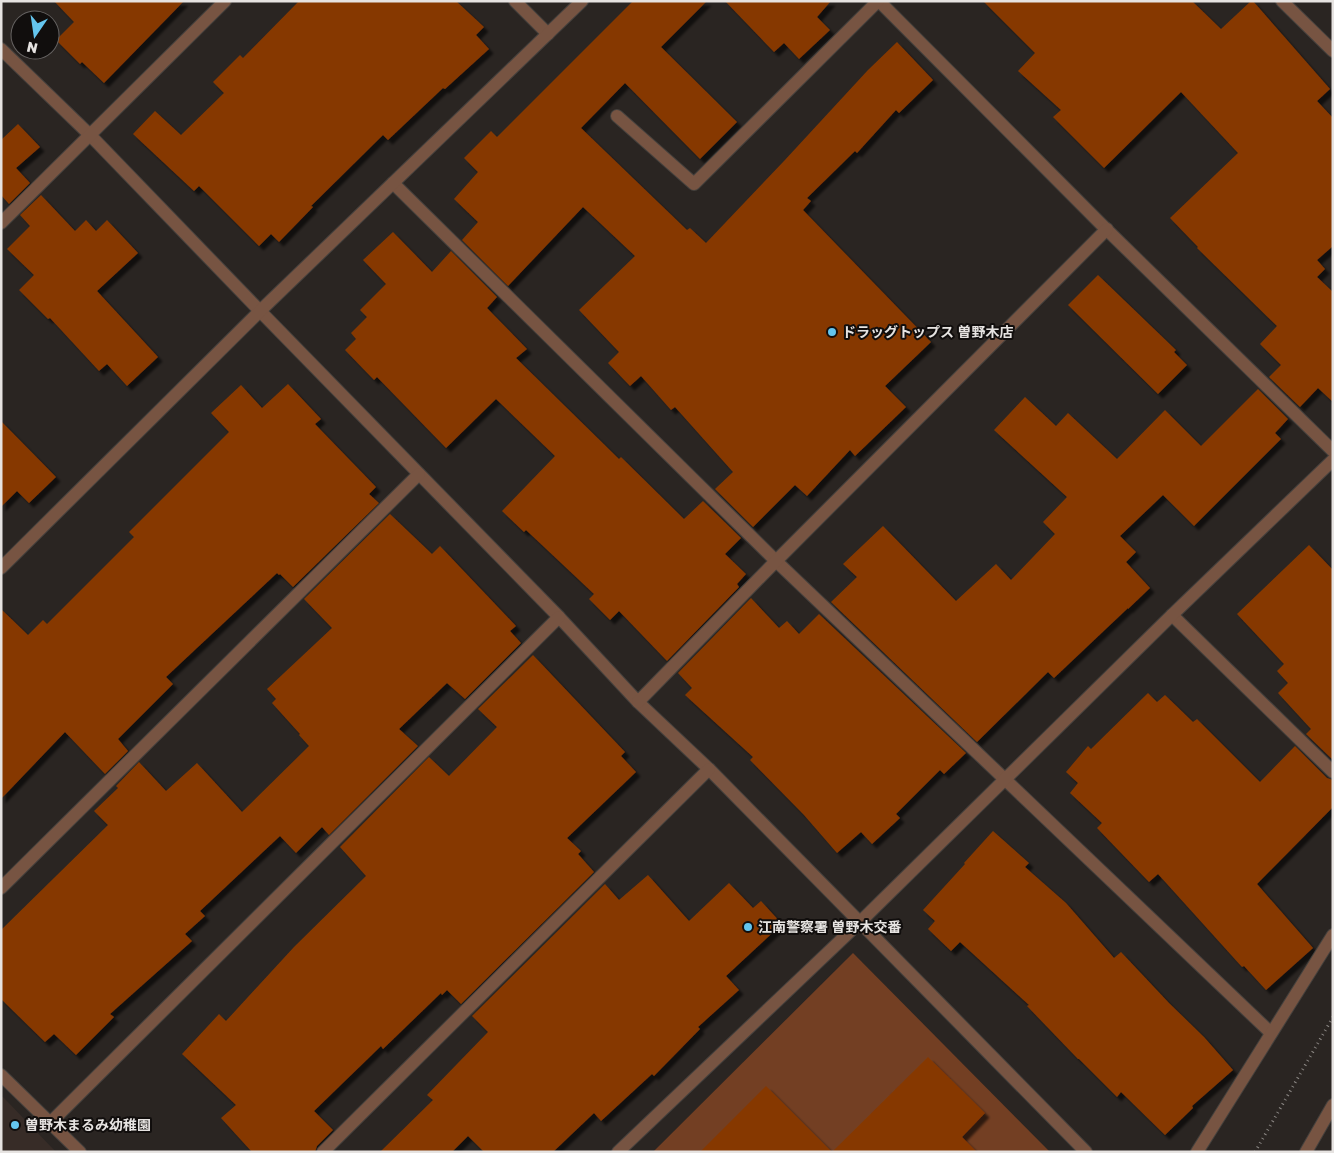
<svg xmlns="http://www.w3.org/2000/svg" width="1334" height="1153" viewBox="0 0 1334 1153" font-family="'Golos Text','Noto Sans JP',sans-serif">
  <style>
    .built { fill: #372c27 }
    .green { fill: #733f23 }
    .building { fill: #863900; filter: url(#shadow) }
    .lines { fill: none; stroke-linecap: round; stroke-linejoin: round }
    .minor-casing { stroke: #44403d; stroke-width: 14 }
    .path { stroke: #8b8784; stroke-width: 3; stroke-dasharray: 1 4; stroke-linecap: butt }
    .minor { stroke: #775442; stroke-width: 12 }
    .poi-dot { fill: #64c5ee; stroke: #110e0d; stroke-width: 2 }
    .labels { text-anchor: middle; stroke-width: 4; stroke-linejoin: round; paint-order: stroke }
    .poi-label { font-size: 14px; font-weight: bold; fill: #e6e3e1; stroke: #110e0d; text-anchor: start }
  </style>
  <defs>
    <filter id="shadow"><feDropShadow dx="4.5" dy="4.5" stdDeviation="1" flood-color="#0009"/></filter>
  </defs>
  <rect width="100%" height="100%" fill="#2a2522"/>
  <polygon class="built" points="1,1097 3,1097 56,1152 1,1152"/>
  <polygon class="green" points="853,953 1050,1152 653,1152"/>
  <g class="building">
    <polygon points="54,1 184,1 104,83 82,62 80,64 56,40 74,22"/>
    <polygon points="299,1 456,1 484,27 476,35 489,49 445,89 443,88 388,140 383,135 311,206 313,207 279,242 271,234 259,246 199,186 194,191 133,134 155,111 181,135 224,93 213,82 240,55 243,58"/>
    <polygon points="633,1 707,1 661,47 737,122 700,159 625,83 581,128 687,230 690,228 706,243 784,161 868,70 897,42 933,80 899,113 896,110 857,153 855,151 807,198 811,201 803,210 931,342 885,386 906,407 855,456 850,450 807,496 795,485 753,527 715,489 733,472 675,407 671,410 641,376 630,386 608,363 619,352 579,310 635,256 583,207 508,286 462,240 478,222 454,199 478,172 464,158 491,131 497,137"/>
    <polygon points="725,1 831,1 817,17 830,30 799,59 784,43 774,52"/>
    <polygon points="983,1 1192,1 1221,29 1251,1 1253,1 1330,89 1317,101 1333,118 1333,246 1317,260 1325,269 1317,277 1333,292 1333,402 1318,388 1300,407 1269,377 1281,365 1260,344 1277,326 1197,248 1198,247 1170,218 1238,153 1181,92 1104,168 1053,117 1061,110 1018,71 1035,53"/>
    <polygon points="18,124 40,147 16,168 30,183 9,204 1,195 1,140"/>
    <polygon points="41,195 75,231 86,220 96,231 107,220 138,253 97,291 158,357 127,386 107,364 99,371 50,318 48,319 19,290 34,275 7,249 30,226 20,215"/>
    <polygon points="393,232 432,272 451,251 497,297 487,308 527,349 516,358 619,459 621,457 684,519 703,501 741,538 725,554 746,574 737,584 739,587 667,661 619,611 610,620 589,599 594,594 526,530 524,532 502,511 555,456 496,399 446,448 377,377 374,380 345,350 356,339 351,333 367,317 360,310 386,284 363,260"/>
    <polygon points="1098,275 1176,350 1174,352 1187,365 1158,394 1068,305"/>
    <polygon points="288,384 321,419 315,424 376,487 369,494 379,503 293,587 280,574 279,575 277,573 183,661 166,677 173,684 118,739 128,751 105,774 65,732 1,799 1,609 28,635 43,620 47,624 134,537 129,532 229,432 211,413 241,385 262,408"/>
    <polygon points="1258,389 1288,419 1275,433 1281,439 1194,526 1163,495 1120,536 1136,552 1126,562 1150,588 1128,609 1128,608 1054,678 1048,672 977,742 831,602 857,577 843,564 883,526 956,601 996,564 1011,580 1055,534 1043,522 1067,497 994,430 1025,397 1056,426 1068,413 1117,459 1165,410 1201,446"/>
    <polygon points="1,421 56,477 29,503 17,491 1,507"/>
    <polygon points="390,514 432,554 440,546 516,626 510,631 521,643 465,699 447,683 399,729 418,746 329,835 322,827 296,853 280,836 200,911 205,916 185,934 192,941 110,1014 114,1017 76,1055 54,1034 45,1042 1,999 1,930 108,825 94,811 118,788 116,786 139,762 166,791 197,763 242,812 309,746 299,735 300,734 272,703 276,699 267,689 332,628 304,599"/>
    <polygon points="1309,545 1333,570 1333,760 1306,734 1311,729 1278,693 1288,683 1277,671 1284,664 1237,614"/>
    <polygon points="751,598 779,628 787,621 799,634 819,614 966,753 944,774 940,770 896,814 900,818 872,844 861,832 837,853 804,815 750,760 753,757 685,695 692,688 678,673"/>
    <polygon points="533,655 625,752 621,756 636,772 567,838 581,851 578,854 594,872 461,1004 447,990 442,995 441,993 383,1049 381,1046 314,1111 333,1130 317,1146 315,1152 252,1152 221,1118 236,1105 182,1054 219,1014 226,1021 294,947 366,876 340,847 429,757 449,776 497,727 478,709"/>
    <polygon points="1148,693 1157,702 1165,695 1193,722 1197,719 1260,782 1295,746 1327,778 1333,780 1333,807 1257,884 1313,948 1266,990 1244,966 1242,967 1158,874 1149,882 1097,828 1102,823 1070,793 1078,783 1066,772 1088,746 1091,749"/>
    <polygon points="993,831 1029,863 1025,867 1066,903 1114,958 1121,952 1169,1003 1204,1037 1233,1070 1192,1106 1193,1108 1165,1135 1121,1092 1117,1097 1079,1059 1078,1059 1027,1006 1029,1005 960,942 951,951 928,929 935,921 923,910 965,864 964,863"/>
    <polygon points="648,875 689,921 729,883 753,908 761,901 782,924 726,976 739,990 698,1027 700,1029 654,1076 652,1074 601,1121 594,1113 553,1152 484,1152 468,1136 452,1152 380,1152 433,1100 427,1095 488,1032 472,1016 605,884 619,900"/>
    <polygon points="928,1057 985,1113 962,1137 977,1152 832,1152"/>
    <polygon points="766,1086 832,1152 700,1152"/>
  </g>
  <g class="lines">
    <g class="minor-casing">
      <g id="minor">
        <polyline points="515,1 548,34"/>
        <polyline points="879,1 1101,224 1333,451"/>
        <polyline points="1282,1 1333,51"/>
        <polyline points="1,49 90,135 260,311 559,617 638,702 709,769 1086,1152"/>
        <polyline points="617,116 694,184 878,1"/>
        <polyline points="393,183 776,561 1271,1033"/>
        <polyline points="1,223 225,1"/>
        <polyline points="1,568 260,311 582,1"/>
        <polyline points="1172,615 1333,772"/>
        <polyline points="638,702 776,561 1107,229"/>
        <polyline points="1,888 419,474"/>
        <polyline points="1,1075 80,1152"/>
        <polyline points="50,1123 559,617"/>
        <polyline points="323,1152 709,769"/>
        <polyline points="618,1152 860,922 1172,615 1333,460"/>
        <polyline points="1197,1152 1333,935"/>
        <polyline points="1306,1152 1333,1105"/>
      </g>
    </g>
    <polyline class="path" points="1255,1152 1333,1017"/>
    <use href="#minor" class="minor"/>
  </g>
  <g class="poi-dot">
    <circle cx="832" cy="332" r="5"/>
    <circle cx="748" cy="927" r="5"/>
    <circle cx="15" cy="1125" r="5"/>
  </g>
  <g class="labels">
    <g class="poi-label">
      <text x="842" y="337">ドラッグトップス 曽野木店</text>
      <text x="758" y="932">江南警察署 曽野木交番</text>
      <text x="25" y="1130">曽野木まるみ幼稚園</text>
    </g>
  </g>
  <rect width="1334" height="1153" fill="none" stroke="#e6e3e1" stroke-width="5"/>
  <g transform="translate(35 35) rotate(193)"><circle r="24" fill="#110e0d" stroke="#666362"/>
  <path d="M0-4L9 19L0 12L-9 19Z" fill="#64c5ee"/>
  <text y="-8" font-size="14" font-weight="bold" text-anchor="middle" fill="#e6e3e1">N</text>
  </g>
</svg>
